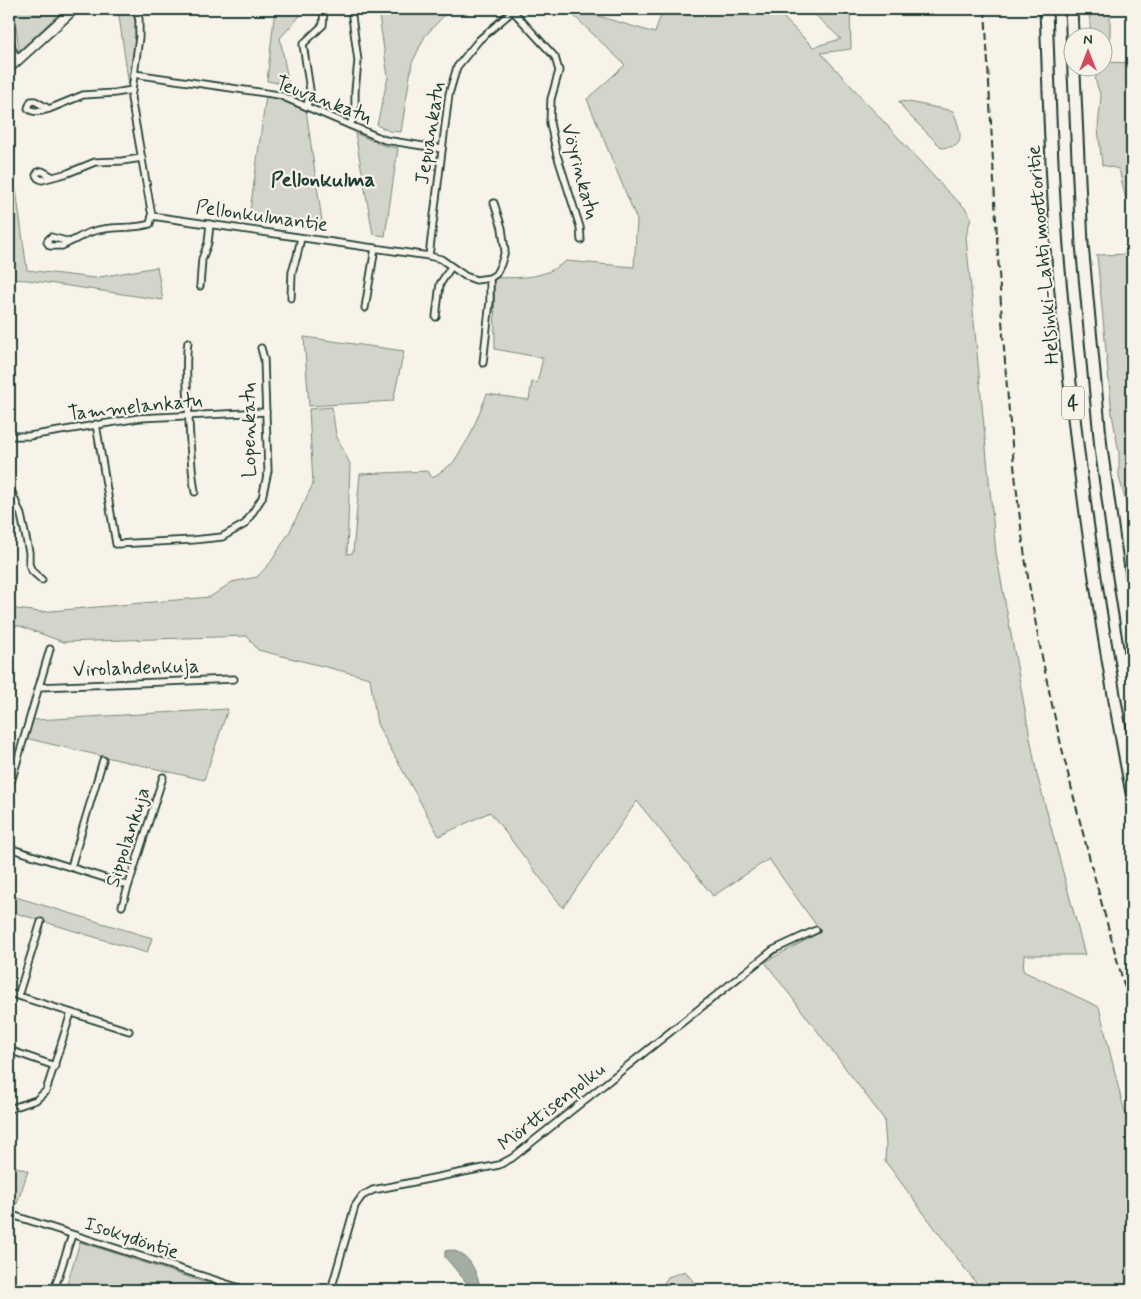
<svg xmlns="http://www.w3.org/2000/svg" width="1141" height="1299" viewBox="0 0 1141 1299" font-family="Mynerve,sans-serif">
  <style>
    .green { fill: #d3d5ca; stroke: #79897f }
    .water { fill: #a4ada3; stroke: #6f8077 }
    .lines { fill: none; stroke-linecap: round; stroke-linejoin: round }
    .street-casing { stroke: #1f3d34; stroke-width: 9 }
    .secondary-casing { stroke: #1f3d34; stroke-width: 12 }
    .highway-casing { stroke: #1f3d34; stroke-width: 15 }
    .street { stroke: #f7f3e8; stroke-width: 5.5 }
    .secondary { stroke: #f7f3e8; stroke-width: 9 }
    .highway { stroke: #f7f3e8; stroke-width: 11 }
    .rail { stroke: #1f3d34; stroke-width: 2; stroke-dasharray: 8 4; stroke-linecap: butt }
    .labels { text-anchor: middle; stroke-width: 4.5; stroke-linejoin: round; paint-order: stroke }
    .shield { fill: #f7f3e8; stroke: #60746a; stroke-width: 1 }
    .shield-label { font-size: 19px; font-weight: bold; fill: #1f3d34 }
    .street-label { font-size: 20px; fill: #1f3d34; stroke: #f7f3e8 }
    .neighbourhood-label { font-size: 21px; font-weight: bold; fill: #1f3d34; stroke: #f7f3e8 }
  </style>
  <rect width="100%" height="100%" fill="#f7f3e8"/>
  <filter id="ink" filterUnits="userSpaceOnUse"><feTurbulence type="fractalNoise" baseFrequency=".02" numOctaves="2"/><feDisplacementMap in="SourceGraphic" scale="10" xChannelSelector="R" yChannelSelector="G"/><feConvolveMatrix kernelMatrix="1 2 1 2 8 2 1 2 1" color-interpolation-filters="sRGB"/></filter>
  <g filter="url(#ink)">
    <g class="green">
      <polygon points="14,9 64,9 19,51"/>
      <path d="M 118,9 L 132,9 C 141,32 132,61 129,86 Z"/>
      <polygon points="275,9 301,9 300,16 280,38 289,85 267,81"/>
      <polygon points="378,9 450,9 425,36 412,63 401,132 389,131 377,125 388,77"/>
      <path d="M 567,9 L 575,9 L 655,33 L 658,23 L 664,9 L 775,9 L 813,47 L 841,39 L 809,9 L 850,9 L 851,49 L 821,53 L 946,190 L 965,208 L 971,217 L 966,237 L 996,553 L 1037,775 L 1085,955 L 1024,955 L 1023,971 L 1099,1007 L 1121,1098 L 1132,1137 L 1132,1290 L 981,1290 L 885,1161 L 886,1145 L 884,1119 L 765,962 L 821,932 L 769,859 L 713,896 L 637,801 L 563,908 L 490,812 L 439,836 L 377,724 L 370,678 L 258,650 L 247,636 L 63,642 L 20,626 L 9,625 L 9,608 L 40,612 L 210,597 L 232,582 L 257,577 L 271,562 L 290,531 L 313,484 L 309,409 L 332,407 L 336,435 L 350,464 L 347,554 L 353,553 L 360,474 L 428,471 L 432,478 L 453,463 L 470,436 L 487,394 L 529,400 L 532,382 L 537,383 L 543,358 L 495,349 L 494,278 C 522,277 542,280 566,261 L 634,267 L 637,220 L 587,99 L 625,65 Z"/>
      <polygon points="1089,9 1110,9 1110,50 1104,50 1104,38 1091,37"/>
      <polygon points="1104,62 1132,63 1132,210 1126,200 1119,169 1102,165 1098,128 1101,97 1095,79 1100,68 1104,68"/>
      <polygon points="266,96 278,98 306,110 323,228 249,218"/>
      <path d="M 899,101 L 909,102 L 953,111 C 956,119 966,140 955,146 C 952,147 946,147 942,148 L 905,111 Z"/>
      <polygon points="355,133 385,146 398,148 385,236 373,234"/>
      <polygon points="9,138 27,270 94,278 157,267 163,300 28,280 9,279"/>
      <polygon points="1132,254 1132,524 1119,477 1119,453 1112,414 1097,255"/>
      <polygon points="304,337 404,351 393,401 309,406"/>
      <polygon points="228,709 204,780 25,738 30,718 36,720"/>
      <polygon points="9,895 152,938 147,953 9,911"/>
      <polygon points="11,1165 28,1171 17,1204 9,1201 9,1173"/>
      <polygon points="80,1242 228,1290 65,1290"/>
      <polygon points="685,1271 700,1290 659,1290 668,1277"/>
    </g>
    <path class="water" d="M 451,1250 C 473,1255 475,1273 482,1290 L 470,1290 L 466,1282 L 445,1257 L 445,1251 Z"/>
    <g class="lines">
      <g class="street-casing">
        <g id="street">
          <polyline points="135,9 139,19 139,37 131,98 152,216 429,256 441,259 465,276 476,280 490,278 496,274 501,264 505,251 502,228 494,203"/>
          <polyline points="511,9 555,57 559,71 551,99 550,123 557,155 580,227 581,240"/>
          <polyline points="9,33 12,49 18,60"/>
          <polyline points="134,74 279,95 385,140 442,149"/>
          <polyline points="307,106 310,90 303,44 323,25 324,9"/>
          <path d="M 49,109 C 42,111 34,114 28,108 L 31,101 L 35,101 L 49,109 L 83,95 L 115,93 L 132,90"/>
          <polyline points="350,125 355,113 355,91 358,61 351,9"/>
          <polyline points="53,177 42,180 38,178 36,175 38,172 42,171 53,177 68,173 95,162 122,161 142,158"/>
          <path d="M 70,242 L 62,246 L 50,246 L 47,242 L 48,240 L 51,237 L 70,242 C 77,239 84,234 91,232 C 110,225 131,230 150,224 L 152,216"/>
          <polyline points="429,256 449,94 457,67 479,40 515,9"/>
          <polyline points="200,286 202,259 208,243 210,224"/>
          <polyline points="291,298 292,272 297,256 301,238"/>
          <polyline points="365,308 375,248"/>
          <polyline points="436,317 440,284 451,267"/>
          <path d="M 188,342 C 185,362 187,383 188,404 C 190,433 190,463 195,492"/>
          <polyline points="483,363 490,301 490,278"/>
          <polyline points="96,424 116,544 193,540 222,537 245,524 262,498 268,471 264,359 261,348"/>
          <polyline points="9,436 29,436 139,418 266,412"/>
          <polyline points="9,485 21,515 29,552 29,564 32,571 42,580"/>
          <polyline points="39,687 234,679"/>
          <polyline points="9,789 50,649"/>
          <polyline points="9,848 127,885"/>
          <polyline points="71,867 103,760"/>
          <polyline points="122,906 163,777"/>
          <polyline points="9,993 129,1031"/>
          <polyline points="18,996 41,922"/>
          <polyline points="9,1050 55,1066"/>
          <polyline points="9,1109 36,1100 46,1091 71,1013"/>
          <polyline points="9,1214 246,1290"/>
          <polyline points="54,1290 72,1235"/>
          <polyline points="331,1290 355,1206 362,1196 373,1190 499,1165 512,1158 773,950 816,930"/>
        </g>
      </g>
      <g class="secondary-casing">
        <polyline id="secondary" points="9,68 74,9"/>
      </g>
      <g class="highway-casing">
        <g id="highway">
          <path d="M 1046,9 C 1049,88 1051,168 1057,247 C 1072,430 1097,613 1132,793"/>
          <polyline points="1071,9 1082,244 1101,448 1119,577 1132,659"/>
        </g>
      </g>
      <use href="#street" class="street"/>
      <use href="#secondary" class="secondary"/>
      <use href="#highway" class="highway"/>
      <path class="rail" d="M 985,9 C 995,184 1000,361 1022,535 C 1043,698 1089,857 1132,1014"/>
    </g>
  </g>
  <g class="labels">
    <rect class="shield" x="1062" y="386.5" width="22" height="33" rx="4"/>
    <g class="shield-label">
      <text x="1073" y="410">4</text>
    </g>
    <g class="street-label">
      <text transform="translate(324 99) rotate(21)" y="7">Teuvankatu</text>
      <text transform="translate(429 133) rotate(-81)" y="7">Jepuankatu</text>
      <text transform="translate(581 171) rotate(75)" y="7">Vöyrinkatu</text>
      <text transform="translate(262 215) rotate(8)" y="7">Pellonkulmantie</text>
      <text transform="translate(1042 255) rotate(-95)" y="7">Helsinki-Lahti moottoritie</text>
      <text transform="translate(135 406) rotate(-6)" y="7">Tammelankatu</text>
      <text transform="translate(248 430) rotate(-90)" y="7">Lopenkatu</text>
      <text transform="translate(136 667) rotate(-2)" y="7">Virolahdenkuja</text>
      <text transform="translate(127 837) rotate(-72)" y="7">Sippolankuja</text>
      <text transform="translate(551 1106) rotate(-38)" y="7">Mörttisenpolku</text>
      <text transform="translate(132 1237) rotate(18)" y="7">Isokydöntie</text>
    </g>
    <g class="neighbourhood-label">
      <text x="323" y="186">Pellonkulma</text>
    </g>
  </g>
  <rect width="1141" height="1299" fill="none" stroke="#f7f3e8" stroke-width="30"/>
  <rect x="15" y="15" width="1111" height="1269" fill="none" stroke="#1f3d34" stroke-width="2" filter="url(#ink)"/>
  <g transform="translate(1088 52)"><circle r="24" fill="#f7f3e8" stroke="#a1aaa0"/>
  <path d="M0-4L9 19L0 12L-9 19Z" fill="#d1495b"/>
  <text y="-8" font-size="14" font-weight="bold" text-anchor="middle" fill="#1f3d34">N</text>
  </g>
</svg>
